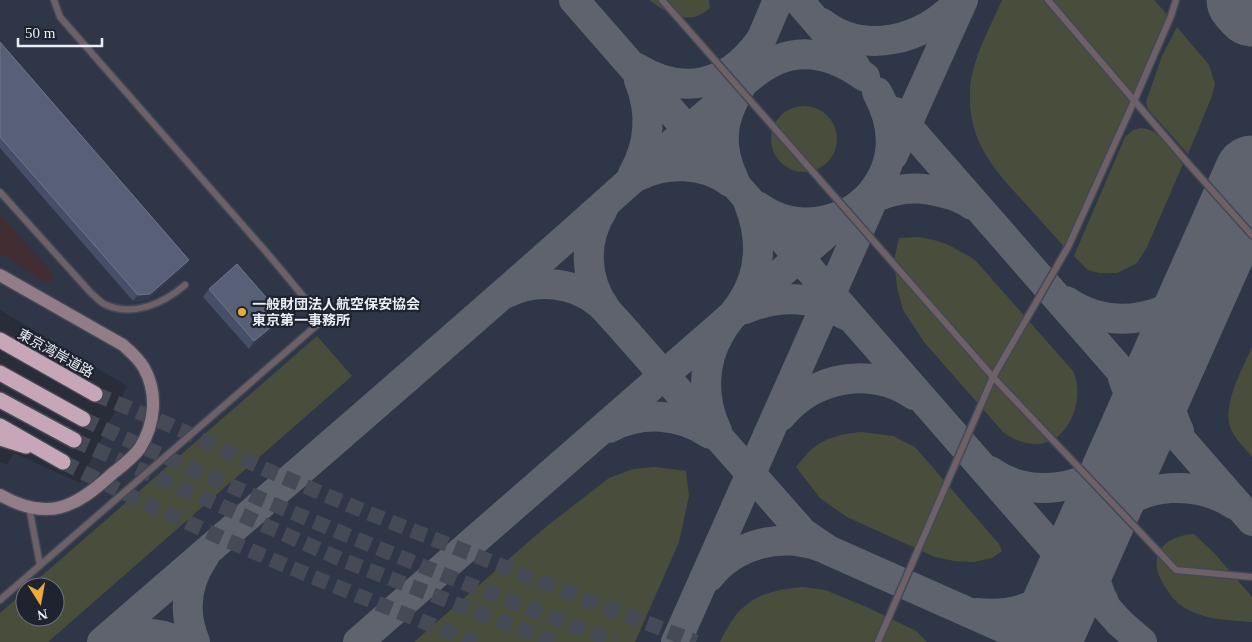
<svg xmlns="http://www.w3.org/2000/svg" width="1252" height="642" viewBox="0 0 1252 642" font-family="'Times New Roman','Noto Sans JP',serif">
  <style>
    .built { fill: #2f3648; fill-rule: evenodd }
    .industrial { fill: #422e32 }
    .green { fill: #494e3c }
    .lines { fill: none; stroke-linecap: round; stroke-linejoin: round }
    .taxiway { stroke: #5e636e; stroke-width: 30 }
    .runway { stroke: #5e636e; stroke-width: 75 }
    .highway-tunnel { stroke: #454a56; stroke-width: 15; stroke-dasharray: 15 8; stroke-linecap: butt }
    .lane-casing { stroke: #434854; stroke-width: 9 }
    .secondary-casing { stroke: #434854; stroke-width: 15 }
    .highway-casing { stroke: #434854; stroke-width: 18 }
    .lane { stroke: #6e6067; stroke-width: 6 }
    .secondary { stroke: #927c87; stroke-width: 12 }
    .highway { stroke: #c7a6b7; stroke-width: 15 }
    .wall { fill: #464f68 }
    .shaded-wall { fill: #333a4f }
    .building { fill: #586077; stroke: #6f768b }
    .poi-dot { fill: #e8ab37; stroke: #1e232f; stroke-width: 2 }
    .labels { text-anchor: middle; stroke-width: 4.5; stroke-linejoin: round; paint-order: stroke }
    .poi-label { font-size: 14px; font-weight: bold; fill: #ebeef7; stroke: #1e232f; text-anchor: start }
    .street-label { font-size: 14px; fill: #ebeef7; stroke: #1e232f }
  </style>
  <rect width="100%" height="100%" fill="#282d39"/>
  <path class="built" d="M 0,0 L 1252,0 L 1252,642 L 0,642 L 0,462 L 7,465 L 14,453 L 80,483 L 127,386 L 0,310 ZM 25,587 L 55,587 L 55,617 L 25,617 Z"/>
  <polygon class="industrial" points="0,214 56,277 46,283 0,253"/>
  <g class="green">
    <path d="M 649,0 L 709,0 L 710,8 C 689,27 669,14 649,0 Z"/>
    <path d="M 1002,0 L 1154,0 L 1171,19 L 1067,250 C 1053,234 1038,218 1024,202 C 992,168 967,139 970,89 C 972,59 990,28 1002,0 Z"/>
    <polygon points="1177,27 1209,65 1215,84 1212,96 1188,154 1148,109 1146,102 1162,56"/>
    <circle cx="804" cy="139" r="33"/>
    <path d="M 1141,128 C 1162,130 1171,149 1183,164 L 1147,247 L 1137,263 L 1117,273 L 1099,273 L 1088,270 L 1074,256 L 1125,137 L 1133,130 Z"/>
    <path d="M 918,237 C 944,241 952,246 975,260 L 1073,371 C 1086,398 1069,444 1036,444 C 1023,444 1012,439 1003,432 L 924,342 L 903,310 L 897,287 L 894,260 L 899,238 Z"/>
    <polygon points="317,336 352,376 48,642 0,642 0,613 25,591 25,617 55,617 55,587 29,587"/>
    <path d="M 1252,347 L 1252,457 C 1245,448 1235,439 1231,429 C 1221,406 1243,368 1252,347 Z"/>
    <path d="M 862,432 L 893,436 L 915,447 L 999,544 L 1002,551 L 992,558 L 974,562 L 954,561 L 935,557 L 847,517 L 820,498 L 796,467 C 801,461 806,454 812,449 C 826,437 845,433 862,432 Z"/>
    <polygon points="655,467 686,471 689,496 679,542 635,642 414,642 542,530 609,478 633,469"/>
    <path d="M 1194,534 L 1215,554 L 1252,597 L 1252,622 C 1227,620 1199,620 1178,603 C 1172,598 1168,592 1164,585 C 1146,556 1163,536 1194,534 Z"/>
    <path d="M 803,587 L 825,590 L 869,608 L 916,631 L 927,642 L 720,642 C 739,601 759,591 803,587 Z"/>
  </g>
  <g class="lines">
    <g class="taxiway">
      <polyline points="574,0 1074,572 1120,623 1142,642"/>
      <polyline points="798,0 855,66"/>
      <path d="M 822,23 C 864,56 925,40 958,2"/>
      <polyline points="753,59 778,0"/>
      <path d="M 637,68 C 684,97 728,85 760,41"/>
      <polyline points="895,112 1252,521"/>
      <polyline points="893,155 963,0"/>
      <path d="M 633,174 C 650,144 652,112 639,80"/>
      <path d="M 638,176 C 666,162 704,162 730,182"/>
      <path d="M 734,180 C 718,146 721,120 740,88"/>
      <path d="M 759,207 C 785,226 818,227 846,213 C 859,207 870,198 884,194 C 903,187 924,187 944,193 C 954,195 964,199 972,205"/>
      <path d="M 603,209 C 583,240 584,279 606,309"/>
      <path d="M 507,293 C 536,278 574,282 599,303 C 606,309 612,317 618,323 L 803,533 L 828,550 L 1035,642"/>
      <path d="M 1066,301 C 1113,333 1173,320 1206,276"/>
      <path d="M 745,309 C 778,295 814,295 845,315"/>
      <path d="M 1171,357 C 1165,383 1167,407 1179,431"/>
      <path d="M 781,416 C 814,376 871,366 914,395"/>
      <path d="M 609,428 C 641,411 680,413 710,434"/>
      <path d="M 717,431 C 702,400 702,363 720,333 C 726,322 735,313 742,302 C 762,272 762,236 749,204"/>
      <path d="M 990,471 C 1026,497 1074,491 1109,467 C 1116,462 1127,454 1130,445 C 1138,424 1131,398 1123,378"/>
      <path d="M 709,577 C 735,544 781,532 821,547"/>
      <path d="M 1104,602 C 1095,586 1088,552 1093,534 C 1095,527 1104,519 1110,514 C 1144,482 1197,480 1235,505"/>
      <path d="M 977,613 C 1014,617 1054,604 1074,572"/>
      <path d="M 102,642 C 262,504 422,366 580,226 C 627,184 673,142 721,102 C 739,87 756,69 777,60 C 808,47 839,58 865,77"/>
      <path d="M 107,642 C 131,630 157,631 181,642"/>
      <path d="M 195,642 C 183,613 186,583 204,557"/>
      <path d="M 358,642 L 868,197 C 897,165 897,129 877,92"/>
      <polyline points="676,642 874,197"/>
    </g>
    <g class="runway">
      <polyline points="1244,0 1252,9"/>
      <polyline points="1043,642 1252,173"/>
    </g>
    <g class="highway-tunnel">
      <polyline points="95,394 172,426 269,471 366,512 572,594 696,642"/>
      <path d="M 83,419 C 257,501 436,573 616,642"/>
      <polyline points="74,440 340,559 555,642"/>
      <path d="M 63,462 C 196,531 335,587 475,642"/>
    </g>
    <g class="lane-casing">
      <g id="lane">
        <polyline points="662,0 993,377 1176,570 1252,577"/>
        <polyline points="1048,0 1186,161 1252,235"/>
        <path d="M 0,192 L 91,293 C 96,297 101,303 106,305 C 134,317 164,303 185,285"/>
        <polyline points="29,507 40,565"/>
        <polyline points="0,600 317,325 320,319 318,314 268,254 60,17 54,0"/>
        <polyline points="878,642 993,377 1068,247 1135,99 1171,16 1176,0"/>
      </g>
    </g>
    <g class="secondary-casing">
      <path id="secondary" d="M 0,275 L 123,345 C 131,352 139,359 144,368 C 158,393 155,424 140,448 C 133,458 122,466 112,474 C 75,508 48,522 0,495"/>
    </g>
    <g class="highway-casing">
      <g id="highway">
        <polyline points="0,340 95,394"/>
        <polyline points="0,373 83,419"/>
        <polyline points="0,400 74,440"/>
        <polyline points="0,426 63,462"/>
        <polyline points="0,438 26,446"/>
      </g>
    </g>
    <use href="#lane" class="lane"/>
    <use href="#secondary" class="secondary"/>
    <use href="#highway" class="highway"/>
  </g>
  <g class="wall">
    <polygon points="0,42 189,260 185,266 146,300 133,301 0,148"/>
    <polygon points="209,289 283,317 277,325 249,349 203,297"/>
  </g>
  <g class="shaded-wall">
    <polygon points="189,260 185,266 146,300 133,301 138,295"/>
    <polygon points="283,317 277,325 249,349 254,341"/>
  </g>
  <g class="building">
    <polygon points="0,42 189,260 150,294 138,295 0,137"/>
    <polygon points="237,264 283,317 254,341 209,289"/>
  </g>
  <circle class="poi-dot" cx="242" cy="312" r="5"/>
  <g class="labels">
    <g class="poi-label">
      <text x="252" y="309">一般財団法人航空保安協会<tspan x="252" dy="16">東京第一事務所</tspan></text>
    </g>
    <g class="street-label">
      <text transform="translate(56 353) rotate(29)" y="5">東京湾岸道路</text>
    </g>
  </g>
  <g transform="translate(40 602) rotate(169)"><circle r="24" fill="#1e232f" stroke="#70747f"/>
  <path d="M0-4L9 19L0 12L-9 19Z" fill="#e8ab37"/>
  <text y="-8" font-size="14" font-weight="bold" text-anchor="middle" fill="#ebeef7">N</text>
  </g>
  <path d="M18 38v8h84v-8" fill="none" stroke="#ebeef7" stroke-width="2.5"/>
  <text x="25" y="38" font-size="15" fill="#ebeef7" stroke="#1e232f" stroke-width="4" paint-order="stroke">50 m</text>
</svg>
